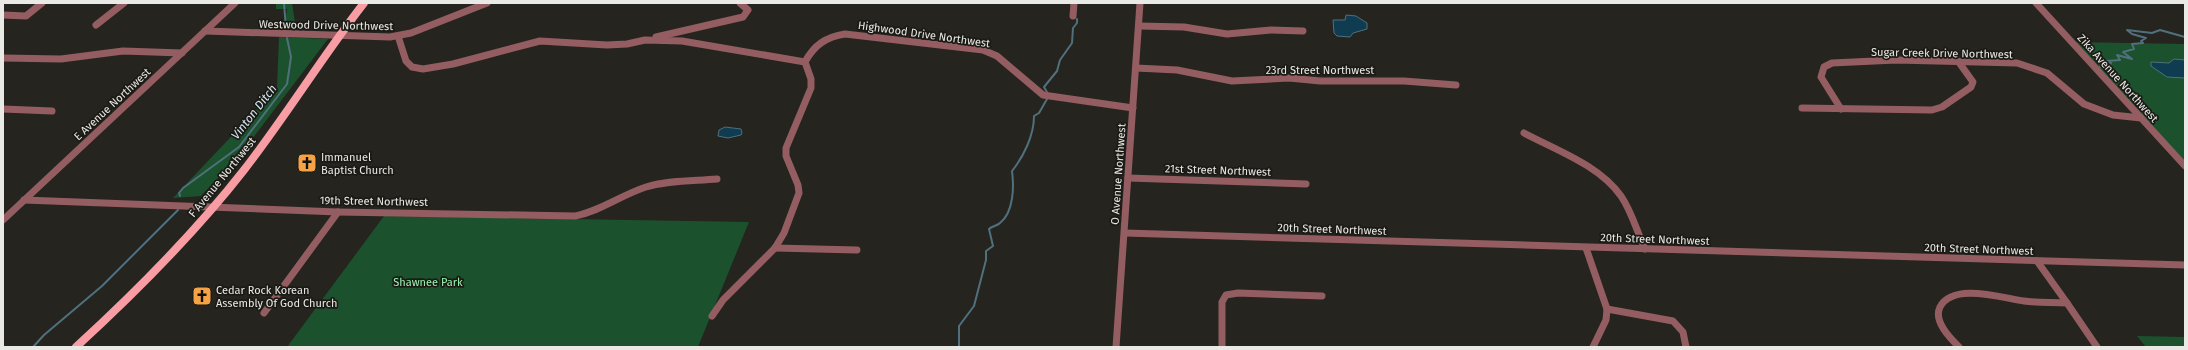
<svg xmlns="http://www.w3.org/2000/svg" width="2188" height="350" viewBox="0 0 2188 350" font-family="'Fira Sans',sans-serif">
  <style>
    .green { fill: #1c512d }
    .water { fill: #0f3c51; stroke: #50707d }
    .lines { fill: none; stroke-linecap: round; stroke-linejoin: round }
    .stream { stroke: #50707d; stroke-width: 2 }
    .minor { stroke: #945d61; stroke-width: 7 }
    .major { stroke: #f89da4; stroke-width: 8 }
    .labels { text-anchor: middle; stroke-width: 3.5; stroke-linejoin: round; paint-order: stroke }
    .street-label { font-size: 11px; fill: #e9e9e5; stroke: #1b1a15 }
    .poi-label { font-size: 11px; fill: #e9e9e5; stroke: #1b1a15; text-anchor: start }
    .park-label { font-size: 11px; fill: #97f4af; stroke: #1b1a15 }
    .water-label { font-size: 12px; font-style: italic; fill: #d3e6f1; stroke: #1b1a15 }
  </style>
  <rect width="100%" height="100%" fill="#25241f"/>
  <g class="green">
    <polygon points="276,3 292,3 296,30 284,29 287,9 276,9"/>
    <polygon points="279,37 328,39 240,155 201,196 173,198 277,88"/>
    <polygon points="2071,42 2185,44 2185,166"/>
    <polygon points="384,216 749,222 698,347 287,347"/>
    <polygon points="2137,336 2185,337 2185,347 2146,347"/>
  </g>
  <g class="water">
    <polygon points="1346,15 1356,16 1367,23 1367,29 1353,33 1350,37 1337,36 1334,33 1333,20 1345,20"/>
    <polygon points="2174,59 2185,60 2185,78 2167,77 2151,66 2151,62 2169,63"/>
    <polygon points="725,127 741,129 742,133 741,135 728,138 718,136 719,130"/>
  </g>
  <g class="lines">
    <g class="stream">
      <polyline points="284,3 286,29"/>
      <polyline points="2100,67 2110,66 2111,63 2107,61 2120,60 2117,55 2132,59 2123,52 2134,49 2132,44 2143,43 2141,41 2146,38 2132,34 2127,30 2152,33 2160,30 2185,37"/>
      <polyline points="1048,94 1044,87 1057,71 1060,60 1072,43 1073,28 1077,23 1077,19"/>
      <polyline points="180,196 179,193 183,188 239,147 287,84 291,57 287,38"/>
      <polyline points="33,347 44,335 102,286 178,210"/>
      <path d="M 959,347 L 959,326 L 974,306 L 986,260 L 986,251 L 993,246 L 989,229 C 992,226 997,226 1000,223 C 1014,212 1014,186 1012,171 C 1024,156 1034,135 1034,116 L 1039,113 L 1047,99"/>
    </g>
    <g class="minor">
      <polyline points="2036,3 2185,166"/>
      <polyline points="3,15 26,16 42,3"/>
      <polyline points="1073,16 1074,3"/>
      <polyline points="96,25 124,3"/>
      <polyline points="1139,26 1184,27 1227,34 1271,30 1303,31"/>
      <polyline points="205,31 390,37 411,33 487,3"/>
      <polyline points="398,36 406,61 412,67 423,69 453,64 540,41 607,45 627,44 645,40 682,41 805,62 811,79 811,88 786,148 786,156 798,185 799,193 784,233 775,248 723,300 712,316"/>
      <polyline points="656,37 743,17 748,10 740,3"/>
      <polyline points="3,58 61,59 123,51 182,53"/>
      <path d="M 805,62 C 814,45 826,37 845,34 L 983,50 L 997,56 L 1043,95 L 1133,108"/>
      <polyline points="1136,68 1177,70 1232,81 1289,78 1320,81 1404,81 1456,85"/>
      <polyline points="1802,108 1932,110 1942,107 1971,87 1973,82 1958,61"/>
      <polyline points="3,109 52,111"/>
      <polyline points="1841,109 1821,77 1824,67 1832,63 1896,60 2017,63 2047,73 2084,104 2113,115 2141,118"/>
      <path d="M 1524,133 C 1556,150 1599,165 1621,196 C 1632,212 1637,232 1645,249"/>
      <polyline points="1128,178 1306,184"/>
      <path d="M 24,200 L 338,212 L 575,216 C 601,211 621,195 646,187 C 669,180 694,181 717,179"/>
      <polyline points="3,220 235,3"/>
      <polyline points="1125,233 2185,265"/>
      <polyline points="775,248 857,250"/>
      <polyline points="1586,248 1607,309 1606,320 1593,347"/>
      <polyline points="2037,261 2067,303"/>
      <polyline points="1607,309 1673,321 1683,332 1686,347"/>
      <polyline points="264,313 338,212"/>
      <polyline points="1116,347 1140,3"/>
      <polyline points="1222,347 1222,302 1226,295 1238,293 1322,296"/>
      <path d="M 1959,347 C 1950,338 1933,321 1940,307 C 1953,282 2002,298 2024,301 C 2038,303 2053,302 2067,303 L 2097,347"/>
    </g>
    <path class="major" d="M 76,347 C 136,292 194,234 244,170 C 286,116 322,57 364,3"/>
  </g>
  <defs>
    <g id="church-square" transform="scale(1)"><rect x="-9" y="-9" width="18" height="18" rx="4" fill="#f5a345" stroke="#1b1a15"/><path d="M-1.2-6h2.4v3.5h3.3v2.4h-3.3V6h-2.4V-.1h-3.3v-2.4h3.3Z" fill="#111"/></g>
  </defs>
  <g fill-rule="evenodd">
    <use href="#church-square" x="307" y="163"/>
    <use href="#church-square" x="202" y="296"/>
  </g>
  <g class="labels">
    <g class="street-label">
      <text transform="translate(326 25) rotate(1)" y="4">Westwood Drive Northwest</text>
      <text transform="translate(924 34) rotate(8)" y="4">Highwood Drive Northwest</text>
      <text transform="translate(1942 53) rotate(1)" y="4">Sugar Creek Drive Northwest</text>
      <text x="1320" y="74">23rd Street Northwest</text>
      <text transform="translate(2118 78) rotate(48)" y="4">Zika Avenue Northwest</text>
      <text transform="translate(112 104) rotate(-43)" y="4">E Avenue Northwest</text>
      <text transform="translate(1218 170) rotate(2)" y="4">21st Street Northwest</text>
      <text transform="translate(1118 174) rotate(-86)" y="4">O Avenue Northwest</text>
      <text transform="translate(222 177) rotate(-51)" y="4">F Avenue Northwest</text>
      <text transform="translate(374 201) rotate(1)" y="4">19th Street Northwest</text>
      <text transform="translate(1332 229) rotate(2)" y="4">20th Street Northwest</text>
      <text transform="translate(1655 239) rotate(2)" y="4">20th Street Northwest</text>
      <text transform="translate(1979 249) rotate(2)" y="4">20th Street Northwest</text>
    </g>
    <g class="poi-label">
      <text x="321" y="161">Immanuel<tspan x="321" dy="13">Baptist Church</tspan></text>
      <text x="216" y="294">Cedar Rock Korean<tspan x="216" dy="13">Assembly Of God Church</tspan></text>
    </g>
    <g class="park-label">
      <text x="428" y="286">Shawnee Park</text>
    </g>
    <g class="water-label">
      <text transform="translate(254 112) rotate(-52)" y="4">Vinton Ditch</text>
    </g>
  </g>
  <rect width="2188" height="350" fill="none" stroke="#e9e9e5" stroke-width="8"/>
</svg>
